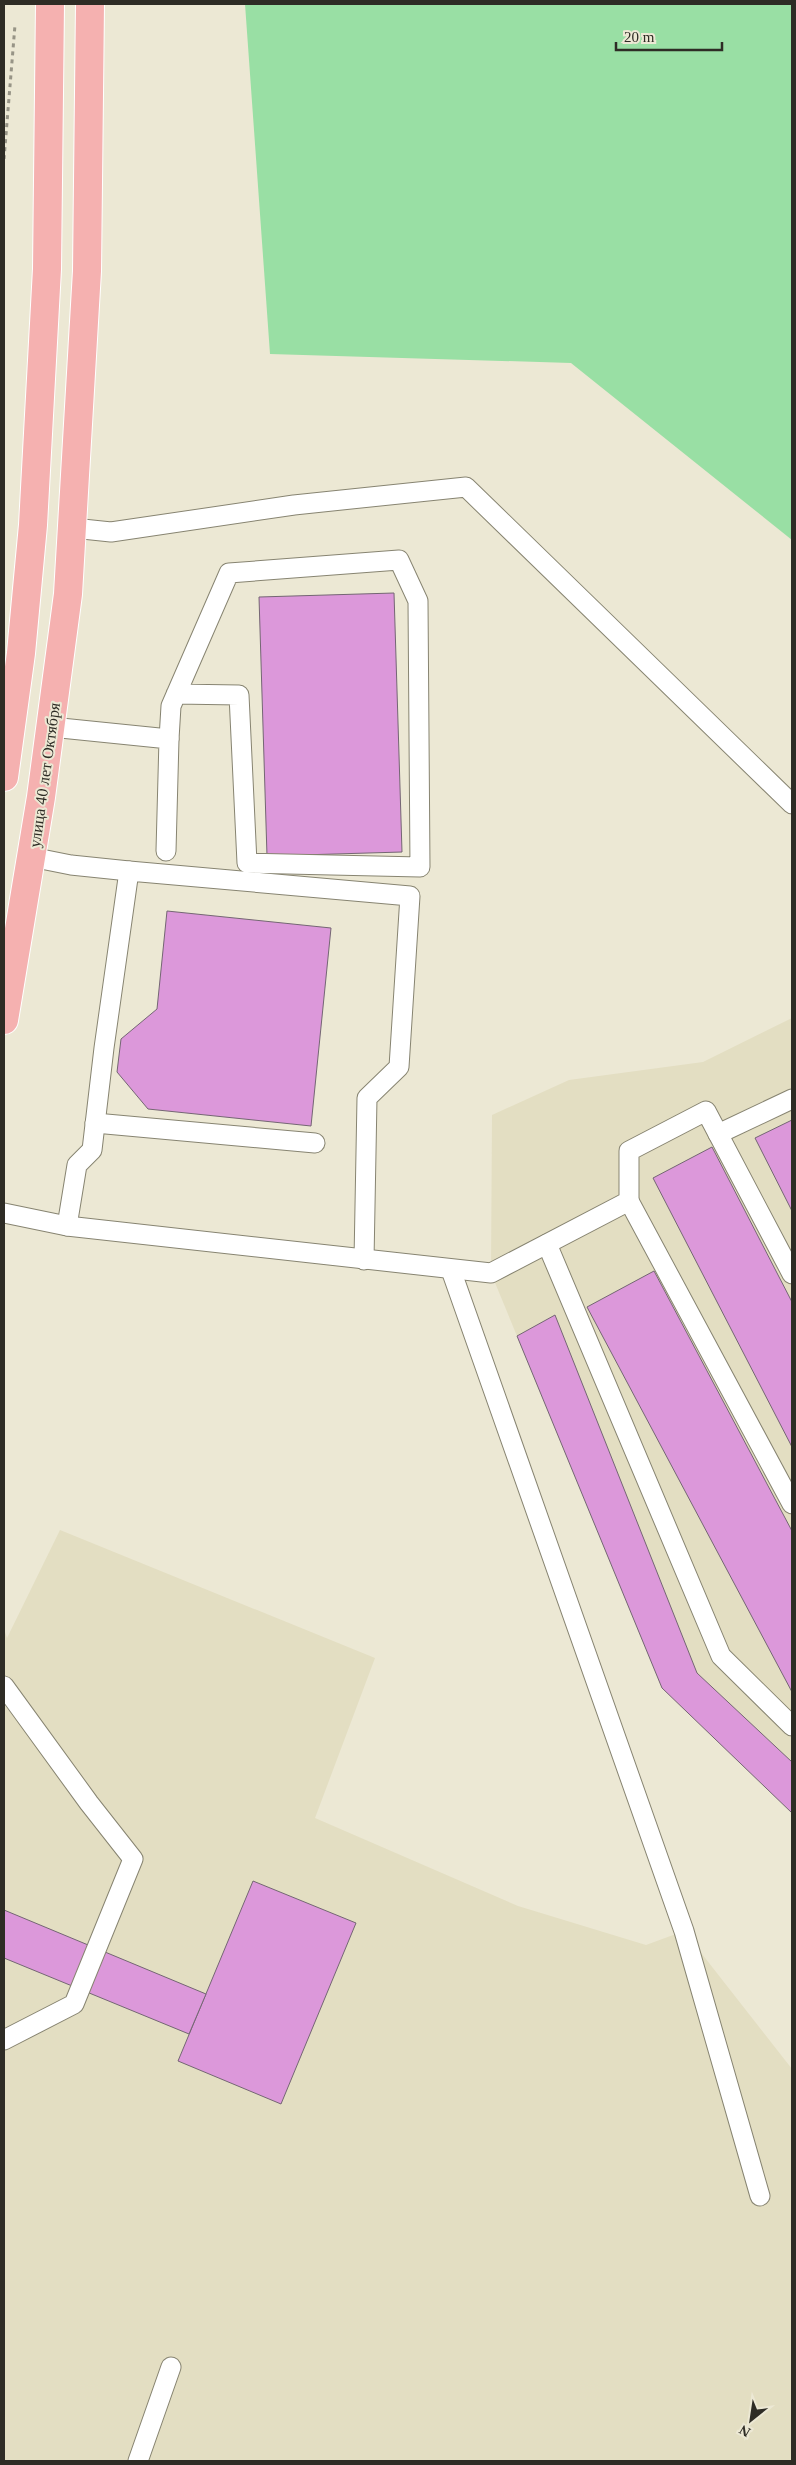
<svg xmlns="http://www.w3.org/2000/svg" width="796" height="2465" viewBox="0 0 796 2465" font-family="'Times New Roman',serif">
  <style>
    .built { fill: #e3dec2 }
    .green { fill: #99dfa4 }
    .building { fill: #dc98da; stroke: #746673 }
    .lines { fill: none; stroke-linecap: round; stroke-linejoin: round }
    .service-casing { stroke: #878471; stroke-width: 21 }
    .primary-casing { stroke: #fff; stroke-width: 30 }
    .path { stroke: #979486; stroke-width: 3; stroke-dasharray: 4 4; stroke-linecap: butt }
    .service { stroke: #fff; stroke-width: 19 }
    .primary { stroke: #f5b1b0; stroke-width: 28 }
    .labels { text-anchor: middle; stroke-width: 4; stroke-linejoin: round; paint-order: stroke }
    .street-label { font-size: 16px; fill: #2e2c25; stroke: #ece8d4 }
  </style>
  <rect width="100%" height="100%" fill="#ece8d4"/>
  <g class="built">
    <polygon points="792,1018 792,1813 662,1688 491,1273 492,1115 569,1080 703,1062"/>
    <polygon points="60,1530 375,1658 315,1818 518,1906 646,1945 684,1931 792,2069 792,2461 4,2461 4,1629 7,1638"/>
  </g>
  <polygon class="green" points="245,4 792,4 792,540 571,363 270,354"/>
  <g class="building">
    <polygon points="394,593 402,852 267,856 259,597"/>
    <polygon points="167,911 331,928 311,1126 148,1109 117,1072 121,1039 157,1009"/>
    <polygon points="792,1120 792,1211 755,1138"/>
    <polygon points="712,1147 792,1302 792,1447 653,1178"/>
    <polygon points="654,1271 792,1531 792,1692 587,1307"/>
    <polygon points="555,1315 697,1673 792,1762 792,1813 662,1688 517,1336"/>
    <polygon points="253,1881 356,1923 281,2104 178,2061"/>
    <polygon points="4,1910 206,1994 189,2034 4,1958"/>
  </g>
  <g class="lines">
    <g class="service-casing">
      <g id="service">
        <polyline points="73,528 111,532 294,505 466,487 792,804"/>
        <polyline points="51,727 169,739 166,851"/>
        <polyline points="169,739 171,706 229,573 399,560 418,601 420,867 247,863 239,695 176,694"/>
        <polyline points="31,857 71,865 129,871"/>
        <polyline points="95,1123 315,1143"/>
        <polyline points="718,1134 792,1099"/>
        <polyline points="629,1201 792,1504"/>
        <polyline points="4,1213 67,1226 491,1273 629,1201 629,1151 706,1111 792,1274"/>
        <polyline points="67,1226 77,1165 92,1150 104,1048 129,871 410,896 399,1067 367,1098 364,1260"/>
        <polyline points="547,1244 721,1656 792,1726"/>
        <polyline points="451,1270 684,1931 760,2196"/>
        <polyline points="4,1686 89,1803 133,1859 74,2004 4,2040"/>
        <polyline points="138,2461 171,2367"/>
      </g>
    </g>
    <g class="primary-casing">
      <g id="primary">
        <polyline points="4,777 21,653 33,525 47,269 50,4"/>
        <polyline points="4,1020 41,797 68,594 87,271 90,4"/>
      </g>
    </g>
    <polyline class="path" points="4,159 15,25"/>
    <use href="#service" class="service"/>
    <use href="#primary" class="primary"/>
  </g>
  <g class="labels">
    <g class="street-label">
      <text transform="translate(44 775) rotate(-82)" y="6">улица 40 лет Октября</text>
    </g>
  </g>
  <rect width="796" height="2465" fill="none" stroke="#2e2c25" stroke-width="10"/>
  <g transform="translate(751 2420) rotate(210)" stroke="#ece8d4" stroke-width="4" paint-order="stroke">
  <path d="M0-4L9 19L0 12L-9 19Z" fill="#2e2c25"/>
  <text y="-8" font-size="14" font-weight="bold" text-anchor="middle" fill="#2e2c25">N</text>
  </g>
  <path d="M616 42v8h106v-8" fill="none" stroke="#2e2c25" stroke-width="2.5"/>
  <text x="624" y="42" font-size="15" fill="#2e2c25" stroke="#ece8d4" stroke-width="4" paint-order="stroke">20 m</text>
</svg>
